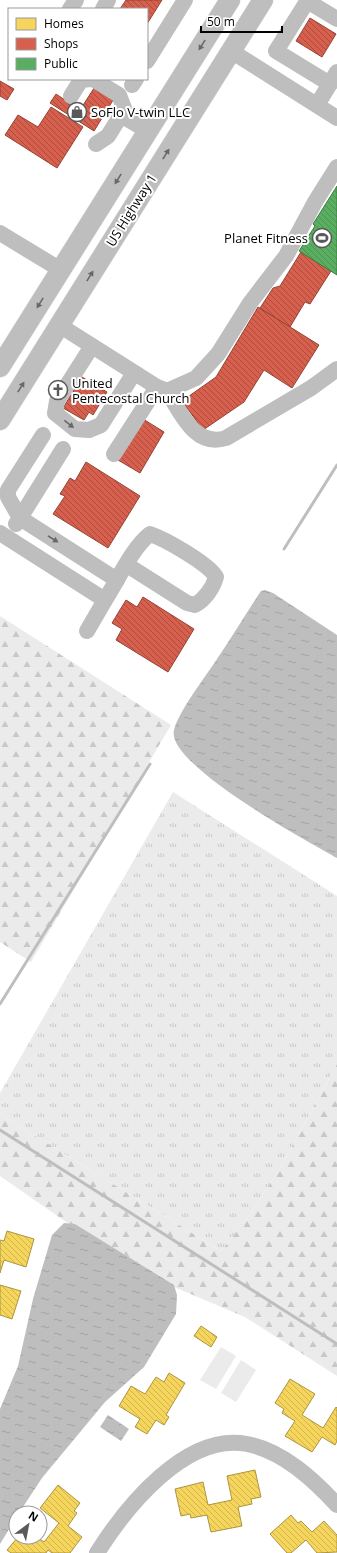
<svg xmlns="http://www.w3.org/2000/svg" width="337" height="1553" viewBox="0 0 337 1553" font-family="'Open Sans',sans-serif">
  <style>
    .grass { fill: url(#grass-tufts) }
    .forest { fill: url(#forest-firs) }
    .park { fill: #ebebeb }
    .water { fill: url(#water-ripples) }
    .homes { fill: url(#homes-back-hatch); stroke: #ac9540 }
    .shops { fill: url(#shops-back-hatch); stroke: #964336 }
    .public { fill: url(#public-back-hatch); stroke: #3f7a44 }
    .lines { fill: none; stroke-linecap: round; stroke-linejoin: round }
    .stream { stroke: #bebebe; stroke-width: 3 }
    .major-casing { stroke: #dbdbdb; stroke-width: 21 }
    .minor { stroke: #bebebe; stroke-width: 16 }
    .major { stroke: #bebebe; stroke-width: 20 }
    .oneway { fill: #686868 }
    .labels { text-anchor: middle; stroke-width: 4; stroke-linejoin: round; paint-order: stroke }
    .poi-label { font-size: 13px; fill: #000; stroke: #fff; text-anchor: start }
    .street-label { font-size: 13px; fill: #000; stroke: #fff }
  </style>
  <defs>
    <pattern id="grass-tufts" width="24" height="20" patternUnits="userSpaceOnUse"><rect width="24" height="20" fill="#ebebeb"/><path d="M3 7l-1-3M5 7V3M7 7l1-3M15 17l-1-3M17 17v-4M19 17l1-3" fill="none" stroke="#c8c8c8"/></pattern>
    <pattern id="forest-firs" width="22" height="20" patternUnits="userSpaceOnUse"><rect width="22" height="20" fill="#ebebeb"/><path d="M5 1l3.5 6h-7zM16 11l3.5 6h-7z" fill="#c8c8c8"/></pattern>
    <pattern id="water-ripples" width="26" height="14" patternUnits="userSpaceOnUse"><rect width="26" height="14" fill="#bebebe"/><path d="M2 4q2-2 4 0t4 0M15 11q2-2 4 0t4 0" fill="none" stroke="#a2a2a2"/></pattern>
    <pattern id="homes-back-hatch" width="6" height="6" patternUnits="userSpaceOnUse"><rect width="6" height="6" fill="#f6d55c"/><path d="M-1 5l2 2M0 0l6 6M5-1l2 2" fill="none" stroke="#d1b54e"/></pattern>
    <pattern id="shops-back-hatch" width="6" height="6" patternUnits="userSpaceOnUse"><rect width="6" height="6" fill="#d6604d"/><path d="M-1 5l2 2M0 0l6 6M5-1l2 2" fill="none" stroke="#ab4d3e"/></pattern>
    <pattern id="public-back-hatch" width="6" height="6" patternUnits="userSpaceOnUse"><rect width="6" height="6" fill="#5aae61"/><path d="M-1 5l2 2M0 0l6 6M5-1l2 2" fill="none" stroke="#4c9452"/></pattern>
  </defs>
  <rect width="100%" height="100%" fill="#fff"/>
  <polygon class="grass" points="173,792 337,896 337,1064 280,1168 249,1216 221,1251 0,1114 0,1093"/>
  <g class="forest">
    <polygon points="0,616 171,725 31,962 0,942"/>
    <polygon points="337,1064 337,1376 245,1317 174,1287 174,1285 75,1224 69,1224 0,1176 0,1114 221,1251 249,1216 280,1168"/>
  </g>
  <g class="park">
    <polygon points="221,1347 236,1356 216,1389 200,1380"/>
    <polygon points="241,1360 256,1370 236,1402 221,1393"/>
  </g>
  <g class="water">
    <path d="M 265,590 L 273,593 L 337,635 L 337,858 C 309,842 165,764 174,730 C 179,711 203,680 215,662 C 231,639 245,615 261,591 Z"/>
    <polygon points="64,1223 75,1224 174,1285 177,1295 176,1314 144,1367 105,1402 42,1478 19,1513 16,1513 16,1518 0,1544 0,1409 18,1366 33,1299 52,1235"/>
    <polygon points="108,1415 129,1429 121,1441 100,1427"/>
  </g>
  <g class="homes">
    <polygon points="7,1231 34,1239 26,1267 4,1260 0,1273 0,1240 4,1241"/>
    <polygon points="0,1285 21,1291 12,1319 0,1315"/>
    <polygon points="201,1326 217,1337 211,1347 194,1336"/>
    <polygon points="169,1373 185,1383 166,1415 169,1417 164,1425 156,1420 147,1434 135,1427 140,1419 119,1406 131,1386 145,1394 156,1377 164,1382"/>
    <polygon points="290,1379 315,1394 302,1415 323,1428 336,1407 337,1408 337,1441 335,1445 322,1437 312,1452 285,1436 295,1421 282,1413 284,1409 275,1403"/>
    <polygon points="255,1470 261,1497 251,1499 252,1504 238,1507 242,1526 211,1532 207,1515 191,1518 190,1514 181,1516 175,1489 203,1482 208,1505 232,1500 227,1476"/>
    <polygon points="58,1485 80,1503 74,1511 77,1513 68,1526 82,1537 70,1553 52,1553 48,1550 46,1553 11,1553 7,1550 18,1537 37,1537 44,1542 59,1523 40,1508"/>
    <polygon points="291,1515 298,1523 301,1521 312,1532 324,1521 337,1535 337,1552 317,1553 306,1540 291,1553 287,1553 270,1534"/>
  </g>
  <g class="shops">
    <polygon points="126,0 162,0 147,24 147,9 120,9"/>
    <polygon points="310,18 336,34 322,57 296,41"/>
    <polygon points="0,81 14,89 7,100 0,96"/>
    <polygon points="96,85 115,97 94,131 50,103 56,94 80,110"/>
    <polygon points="51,107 83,127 57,168 5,135 18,115 38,127"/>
    <polygon points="301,252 331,271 310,304 305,302 290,327 260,308 273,288 280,286"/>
    <polygon points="258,307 319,345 292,388 264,370 244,402 203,430 182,401 216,377"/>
    <polygon points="82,377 107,392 93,415 89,412 84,420 63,408"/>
    <polygon points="143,419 164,432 140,473 118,460"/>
    <polygon points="86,462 140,496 108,548 53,514 65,496 60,494 70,478 75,481"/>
    <polygon points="143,597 194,629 168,672 116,640 122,629 112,623 126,600 137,607"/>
  </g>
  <polygon class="public" points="337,186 337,275 299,251 315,226 313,224"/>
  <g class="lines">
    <g class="stream">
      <polyline points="284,549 337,465"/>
      <polyline points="0,1004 150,764"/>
      <polyline points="0,1130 337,1344"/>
    </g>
    <g class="major-casing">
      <g id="major">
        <polyline points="0,367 230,0"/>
        <polyline points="0,420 263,0"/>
      </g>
    </g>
    <g class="minor">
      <polyline points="308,0 276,51 330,84"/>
      <polyline points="307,1 337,19"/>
      <polyline points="70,9 76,0"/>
      <polyline points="103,9 108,0"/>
      <polyline points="231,51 337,118"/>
      <polyline points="147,61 185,0"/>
      <polyline points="93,79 119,95 124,108 121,115"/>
      <polyline points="132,85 136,79"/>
      <polyline points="71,96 81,80 91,79"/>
      <polyline points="317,105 337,72"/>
      <polyline points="96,144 108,136 121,115 148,131"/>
      <polyline points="0,233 61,270"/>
      <polyline points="59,325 157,387 167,391 196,378 218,354 250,303 286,256 315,202 337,167"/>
      <polyline points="92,346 57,401 55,413 75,429 89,430 101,425 134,373"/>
      <path d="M 167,391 C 181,413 195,448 226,438 L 311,388 L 337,369"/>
      <polyline points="63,449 20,518 117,580"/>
      <polyline points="114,454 157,387"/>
      <polyline points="16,524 20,518 8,497 8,490 43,435"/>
      <path d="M 0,533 L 105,600 C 118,580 132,548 150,534 C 165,539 209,564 216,577 C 213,588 205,599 195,605 L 187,603 L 127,565"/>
      <polyline points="87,631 105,600"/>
      <path d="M 97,1553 C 126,1507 186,1432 247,1444 C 283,1451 314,1480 337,1505"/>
    </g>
    <use href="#major" class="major"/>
  </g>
  <defs><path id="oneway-solid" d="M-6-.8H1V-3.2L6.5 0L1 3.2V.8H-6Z"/></defs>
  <g class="oneway">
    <use href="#oneway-solid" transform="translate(202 45) rotate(122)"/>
    <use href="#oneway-solid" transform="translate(166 154) rotate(-58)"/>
    <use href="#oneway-solid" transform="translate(118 179) rotate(122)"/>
    <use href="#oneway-solid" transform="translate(90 276) rotate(-58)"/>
    <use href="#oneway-solid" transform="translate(40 303) rotate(122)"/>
    <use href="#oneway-solid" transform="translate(21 387) rotate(-58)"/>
    <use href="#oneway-solid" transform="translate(69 424) rotate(38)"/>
    <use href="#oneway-solid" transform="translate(53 539) rotate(32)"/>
  </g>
  <defs>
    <g id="shop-ring" transform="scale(1)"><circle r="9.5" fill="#fff" stroke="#595959" stroke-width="1.5"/><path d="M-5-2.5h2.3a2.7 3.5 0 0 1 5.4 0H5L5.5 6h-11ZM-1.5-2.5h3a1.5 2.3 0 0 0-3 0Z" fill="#595959"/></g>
    <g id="stadium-ring" transform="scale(1)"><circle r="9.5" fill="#fff" stroke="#595959" stroke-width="1.5"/><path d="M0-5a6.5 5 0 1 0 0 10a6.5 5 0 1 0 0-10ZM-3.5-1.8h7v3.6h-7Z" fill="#595959"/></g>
    <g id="church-ring" transform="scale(1)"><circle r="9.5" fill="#fff" stroke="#595959" stroke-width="1.5"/><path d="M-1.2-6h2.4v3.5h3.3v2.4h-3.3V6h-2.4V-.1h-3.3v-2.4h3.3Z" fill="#595959"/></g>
  </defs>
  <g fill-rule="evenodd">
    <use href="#shop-ring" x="77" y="112"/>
    <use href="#stadium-ring" x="322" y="238"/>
    <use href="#church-ring" x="58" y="390"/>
  </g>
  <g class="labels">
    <g class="poi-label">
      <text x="91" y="117">SoFlo V-twin LLC</text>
      <text x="308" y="243" text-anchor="end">Planet Fitness</text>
      <text x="72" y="388">United<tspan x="72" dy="15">Pentecostal Church</tspan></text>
    </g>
    <g class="street-label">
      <text transform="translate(131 210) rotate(-58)" y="5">US Highway 1</text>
    </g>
  </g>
  <rect x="8" y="8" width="140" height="72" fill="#ffffff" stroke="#999999"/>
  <rect x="16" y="18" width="20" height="12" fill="#f6d55c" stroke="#999999"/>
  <text x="44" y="28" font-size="12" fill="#000000">Homes</text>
  <rect x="16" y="38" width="20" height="12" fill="#d6604d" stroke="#999999"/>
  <text x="44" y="48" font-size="12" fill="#000000">Shops</text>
  <rect x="16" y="58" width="20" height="12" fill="#5aae61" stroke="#999999"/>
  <text x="44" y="68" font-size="12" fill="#000000">Public</text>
  <g transform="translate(28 1525) rotate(32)"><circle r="19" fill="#ffffff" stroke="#999999"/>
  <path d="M0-3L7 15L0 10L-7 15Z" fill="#595959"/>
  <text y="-6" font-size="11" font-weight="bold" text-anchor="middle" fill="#000000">N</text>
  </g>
  <path d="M201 26v6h81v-6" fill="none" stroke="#000000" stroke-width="2"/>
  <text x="207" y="26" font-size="12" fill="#000000" stroke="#ffffff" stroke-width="3" paint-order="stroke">50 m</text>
</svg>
